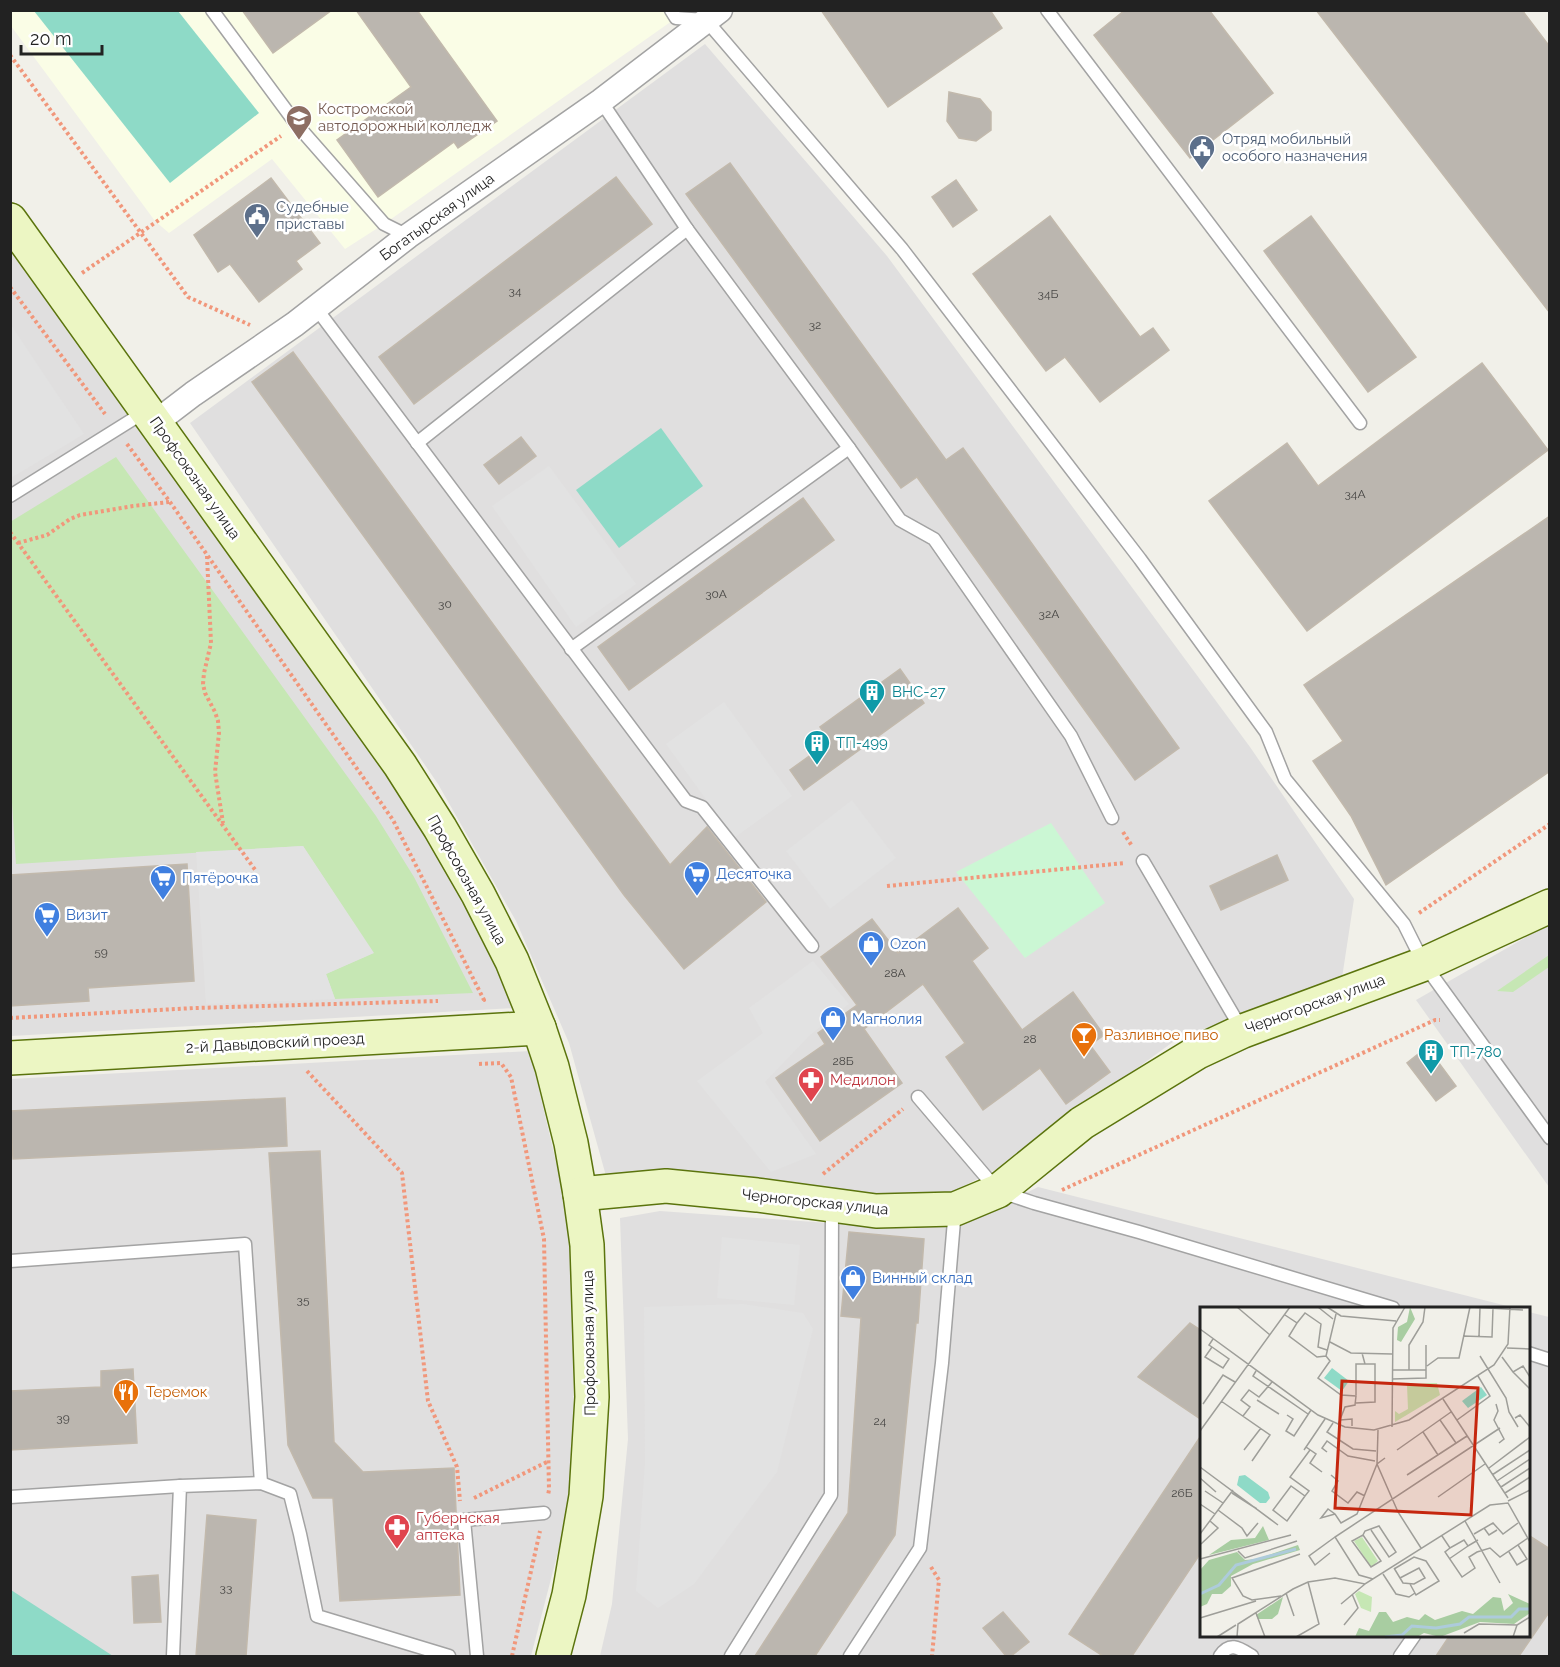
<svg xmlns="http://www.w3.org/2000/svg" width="1560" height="1667" viewBox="0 0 1560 1667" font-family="Raleway,sans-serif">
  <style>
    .residential { fill: #e0dfdf }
    .education { fill: #fafde6 }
    .grass { fill: #c6e7b4 }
    .park { fill: #cbf7d4 }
    .pitch { fill: #8edac7 }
    .parking { fill: #e2e2e2 }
    .building { fill: #bbb6af; stroke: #c2b9ac; stroke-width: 1.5 }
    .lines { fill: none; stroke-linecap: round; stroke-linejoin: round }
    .lane-casing { stroke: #a3a3a3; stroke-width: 15 }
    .street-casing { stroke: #a3a3a3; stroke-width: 27 }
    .secondary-casing { stroke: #5b740d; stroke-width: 36 }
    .path { stroke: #f1977b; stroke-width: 4; stroke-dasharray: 3 3; stroke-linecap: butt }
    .lane { stroke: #fff; stroke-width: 12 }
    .street { stroke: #fff; stroke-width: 24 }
    .secondary { stroke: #ecf6c3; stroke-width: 33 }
    .labels { text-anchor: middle; stroke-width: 5; stroke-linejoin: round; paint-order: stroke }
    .number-label { font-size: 12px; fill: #484745 }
    .education-label { font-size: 15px; fill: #785e54; stroke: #fff; text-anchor: start }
    .service-label { font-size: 15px; fill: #4e5e75; stroke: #fff; text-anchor: start }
    .street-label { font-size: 15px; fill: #222; stroke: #fff }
    .culture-label { font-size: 15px; fill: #0d838f; stroke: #fff; text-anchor: start }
    .shop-label { font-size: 15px; fill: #366cbe; stroke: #fff; text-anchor: start }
    .food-label { font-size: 15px; fill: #c56008; stroke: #fff; text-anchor: start }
    .health-label { font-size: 15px; fill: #be3a42; stroke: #fff; text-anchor: start }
    .inset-river { fill: none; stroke: #adcbdb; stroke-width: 3 }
    .inset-road { fill: none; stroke: #9e9e99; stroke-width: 1.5 }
    .view { fill: #c5270f; fill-opacity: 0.15; stroke: #c5270f; stroke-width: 3 }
    .inset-edge { fill: none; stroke: #222; stroke-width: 3 }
  </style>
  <rect width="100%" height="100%" fill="#f1f0e9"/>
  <g class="residential">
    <polygon points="705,44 887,256 1250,747 1354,899 1342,978 1177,1039 1003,1166 940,1198 844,1193 606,1176 569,1043 516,921 438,784 190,423"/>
    <polygon points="10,240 389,772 487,938 516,1008 11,1036"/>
    <polygon points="1549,924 1549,1187 1416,1000"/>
    <polygon points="530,1051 574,1239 573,1494 531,1656 11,1656 11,1079"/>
    <polygon points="1038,1187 1515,1308 1202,1308 1202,1636 1528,1636 1529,1312 1549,1317 1549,1656 600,1656 612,1604 628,1439 620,1218 660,1211 912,1229 980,1216"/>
  </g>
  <polygon class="education" points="11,10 686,11 384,224 345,249 272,159 169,233 155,221 11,26"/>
  <g class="grass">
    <polygon points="116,457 376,816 414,877 473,993 335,999 326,974 373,953 303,846 16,864 10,771 10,522"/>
    <polygon points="1549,955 1549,967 1513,992 1497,991"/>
  </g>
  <polygon class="park" points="1051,823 1105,903 1025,958 956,872"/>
  <g class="pitch">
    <polygon points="34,11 178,11 259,113 170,183"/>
    <polygon points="661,428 703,486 619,548 576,490"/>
    <polygon points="10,1590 11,1590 113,1656 11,1656"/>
  </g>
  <g class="parking">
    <polygon points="11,325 84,434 11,478 10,478"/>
    <polygon points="549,466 636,584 576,627 492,506"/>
    <polygon points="724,702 792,796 734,838 666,744"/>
    <polygon points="852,800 896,858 830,909 786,851"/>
    <polygon points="303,846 374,953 326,974 335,999 206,1004 196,852"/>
    <polygon points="813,961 849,1004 810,1035 765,1082 816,1154 771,1172 697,1081 763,1033 749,1008"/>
    <polygon points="722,1237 800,1245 794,1305 717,1298"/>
    <polygon points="743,1304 803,1313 813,1329 777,1472 694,1584 658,1608 636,1591 645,1462 644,1307"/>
  </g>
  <g class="building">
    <polygon points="242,10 332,10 273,53"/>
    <polygon points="356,10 417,10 497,121 458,148 454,142 378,197 337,140 411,87"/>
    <polygon points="821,10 990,10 1002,28 888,107"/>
    <polygon points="1125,10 1209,10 1273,93 1190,158 1094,35"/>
    <polygon points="1316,10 1522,10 1550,47 1550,313"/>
    <polygon points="949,92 980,99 991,112 991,130 976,141 959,138 947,121"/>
    <polygon points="730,163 946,460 963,448 1179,748 1135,780 917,477 901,488 686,194"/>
    <polygon points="616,177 652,224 414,404 379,357"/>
    <polygon points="271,178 320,243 296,261 302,269 259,302 230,264 218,272 194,235"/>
    <polygon points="956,180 977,210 953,227 932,197"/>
    <polygon points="1050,216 1140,337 1153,328 1169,350 1100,402 1065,357 1046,371 973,274"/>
    <polygon points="1311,216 1416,357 1368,392 1264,251"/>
    <polygon points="293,352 670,865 707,827 766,902 684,969 624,895 252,382"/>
    <polygon points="1482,363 1548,450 1307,631 1209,501 1287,443 1318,486"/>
    <polygon points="521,437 536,456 499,484 484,465"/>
    <polygon points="803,498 834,540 629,690 598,647"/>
    <polygon points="1550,516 1550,771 1386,885 1351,816 1313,761 1343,741 1304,685"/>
    <polygon points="900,669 924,703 804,790 790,770 830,741 820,727"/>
    <polygon points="1277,855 1288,880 1221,910 1210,886"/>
    <polygon points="187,864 194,981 88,988 89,1001 10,1006 10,875"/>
    <polygon points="958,908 988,948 972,961 1022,1030 1073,992 1104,1035 1090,1045 1110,1072 1066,1104 1040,1068 983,1110 946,1057 965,1043 923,984 864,1029 902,1083 820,1141 776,1078 825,1044 818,1033 857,1005 821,957 872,919 898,953"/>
    <polygon points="1427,1047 1456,1086 1436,1101 1407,1063"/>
    <polygon points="285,1098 287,1146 13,1159 10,1111"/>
    <polygon points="320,1151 334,1442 363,1472 454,1468 460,1595 340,1601 333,1498 313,1498 288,1445 269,1153"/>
    <polygon points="849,1232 924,1239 918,1323 916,1323 895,1535 815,1656 755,1656 848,1513 861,1318 841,1316"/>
    <polygon points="1190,1323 1202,1331 1202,1420 1138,1377"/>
    <polygon points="133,1369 137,1443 10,1450 10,1391 101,1387 101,1371"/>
    <polygon points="1202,1434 1202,1551 1132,1656 1103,1656 1069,1634"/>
    <polygon points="207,1515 256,1520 246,1656 196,1656"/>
    <polygon points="1528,1535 1550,1549 1550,1611 1519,1656 1436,1656 1450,1635 1528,1635"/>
    <polygon points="158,1575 161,1622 134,1623 132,1577"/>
    <polygon points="1003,1612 1029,1642 1011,1656 1006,1656 983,1628"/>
  </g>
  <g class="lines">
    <g class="lane-casing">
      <g id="lane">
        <polyline points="212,10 297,125 384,224 408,236"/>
        <polyline points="671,10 676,18 706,20 902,249 1140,559 1266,732 1285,779 1404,924 1424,964 1550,1138"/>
        <polyline points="1047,10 1360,423"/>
        <polyline points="601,101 687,229 849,448 900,520 934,539 1071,736 1112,818"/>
        <polyline points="316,308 686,801 702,807 812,946"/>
        <polyline points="417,443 687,229"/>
        <polyline points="10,496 146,411"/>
        <polyline points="571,649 849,448"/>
        <polyline points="1143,861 1242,1030"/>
        <polyline points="918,1097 998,1191 1034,1203 1139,1232 1393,1308"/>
        <polyline points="10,1261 245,1244 261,1483"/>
        <polyline points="1528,1353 1550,1360"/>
        <polyline points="10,1497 180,1486"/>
        <polyline points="173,1656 180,1486 261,1483 290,1494 300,1534 317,1616 449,1656"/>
        <polyline points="477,1656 464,1520 544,1513"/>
        <polyline points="731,1656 831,1495 832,1206"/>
        <polyline points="850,1656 920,1548 942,1363 955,1209"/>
        <path d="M 1220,1656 C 1230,1641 1239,1648 1252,1656"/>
        <polyline points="1400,1656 1414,1636"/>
      </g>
    </g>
    <g class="street-casing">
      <polyline id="street" points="155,423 193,394 295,324 408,236 601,101 720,10"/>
    </g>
    <g class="secondary-casing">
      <g id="secondary">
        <polyline points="10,220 400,765 440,828 478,894 512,961 539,1028 552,1067 571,1143 580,1194 587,1245 592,1397 586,1496 569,1595 553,1656"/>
        <polyline points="10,1058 539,1028"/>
        <polyline points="580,1194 666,1186 757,1195 876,1211 955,1209 998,1191 1082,1123 1198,1052 1243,1031 1424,964 1550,906"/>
      </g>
    </g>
    <g class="path">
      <polyline points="10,55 188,297 250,325"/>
      <polyline points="82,273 281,136"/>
      <polyline points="10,287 105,414"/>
      <polyline points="127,444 170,502 393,820 484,1000 481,1000"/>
      <polyline points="10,532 256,871"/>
      <polyline points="18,543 47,535 70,519 80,515 133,506 169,502"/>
      <polyline points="207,556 211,643 204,673 203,684 205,693 215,712 218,721 219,733 215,772 223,823"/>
      <polyline points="1123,832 1132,846"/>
      <polyline points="887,886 1125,863"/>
      <polyline points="1419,913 1550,824"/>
      <polyline points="10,1018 195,1008 438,1001"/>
      <polyline points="479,1064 501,1063 511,1077 544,1239 549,1490 548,1495"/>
      <polyline points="307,1071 402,1173 428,1401 457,1467 460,1501"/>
      <polyline points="823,1174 903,1109"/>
      <polyline points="1062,1190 1435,1020 1440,1020"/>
      <polyline points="474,1498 549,1461"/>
      <polyline points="931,1567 939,1580 932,1656"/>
      <polyline points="512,1656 540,1531"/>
    </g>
    <use href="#lane" class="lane"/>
    <use href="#street" class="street"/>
    <use href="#secondary" class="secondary"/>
  </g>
  <defs>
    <g id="university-pin" transform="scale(1.35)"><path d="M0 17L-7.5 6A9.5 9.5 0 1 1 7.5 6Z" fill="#8d6e63" stroke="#fff"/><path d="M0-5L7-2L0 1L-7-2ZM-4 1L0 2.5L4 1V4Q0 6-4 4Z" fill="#fff"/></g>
    <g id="civic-pin" transform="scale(1.35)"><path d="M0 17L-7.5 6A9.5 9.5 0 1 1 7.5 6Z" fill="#5c6f8a" stroke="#fff"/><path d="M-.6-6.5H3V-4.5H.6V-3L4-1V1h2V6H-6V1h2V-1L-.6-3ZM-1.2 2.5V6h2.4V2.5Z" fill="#fff"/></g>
    <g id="building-pin" transform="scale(1.35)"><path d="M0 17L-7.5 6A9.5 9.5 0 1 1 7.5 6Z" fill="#0f9aa8" stroke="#fff"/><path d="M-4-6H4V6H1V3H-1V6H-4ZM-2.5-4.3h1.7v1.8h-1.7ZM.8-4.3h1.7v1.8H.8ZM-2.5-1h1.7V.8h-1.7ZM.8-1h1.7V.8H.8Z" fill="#fff"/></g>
    <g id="supermarket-pin" transform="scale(1.35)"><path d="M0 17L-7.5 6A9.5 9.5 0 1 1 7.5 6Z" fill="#3f7fe0" stroke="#fff"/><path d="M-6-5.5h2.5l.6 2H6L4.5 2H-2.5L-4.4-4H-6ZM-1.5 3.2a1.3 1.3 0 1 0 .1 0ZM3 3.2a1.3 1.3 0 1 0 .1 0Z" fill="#fff"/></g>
    <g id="shop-pin" transform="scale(1.35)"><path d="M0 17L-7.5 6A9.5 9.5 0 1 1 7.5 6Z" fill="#3f7fe0" stroke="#fff"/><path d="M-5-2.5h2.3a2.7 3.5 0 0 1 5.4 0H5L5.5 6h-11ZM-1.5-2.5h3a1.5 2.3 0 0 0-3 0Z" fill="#fff"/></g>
    <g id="bar-pin" transform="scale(1.35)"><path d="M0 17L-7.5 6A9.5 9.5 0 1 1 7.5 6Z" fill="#e8710a" stroke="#fff"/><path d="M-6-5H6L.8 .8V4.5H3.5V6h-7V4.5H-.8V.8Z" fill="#fff"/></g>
    <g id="pharmacy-pin" transform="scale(1.35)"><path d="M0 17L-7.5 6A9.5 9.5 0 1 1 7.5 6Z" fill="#e0444e" stroke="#fff"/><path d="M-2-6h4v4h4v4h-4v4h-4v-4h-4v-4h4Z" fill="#fff"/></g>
    <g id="restaurant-pin" transform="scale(1.35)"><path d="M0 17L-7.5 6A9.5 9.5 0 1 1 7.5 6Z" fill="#e8710a" stroke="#fff"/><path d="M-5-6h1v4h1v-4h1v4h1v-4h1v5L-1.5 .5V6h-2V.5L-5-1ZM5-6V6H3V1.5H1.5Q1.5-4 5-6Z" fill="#fff"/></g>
  </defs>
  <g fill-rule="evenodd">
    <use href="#university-pin" x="299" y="118"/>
    <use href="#civic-pin" x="1202" y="148"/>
    <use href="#civic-pin" x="257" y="216"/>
    <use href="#building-pin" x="872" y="692"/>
    <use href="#building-pin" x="817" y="743"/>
    <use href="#supermarket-pin" x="697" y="874"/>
    <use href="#supermarket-pin" x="163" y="878"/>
    <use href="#supermarket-pin" x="47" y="915"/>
    <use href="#shop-pin" x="871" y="944"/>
    <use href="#shop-pin" x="833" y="1019"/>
    <use href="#bar-pin" x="1084" y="1035"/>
    <use href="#building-pin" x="1431" y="1052"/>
    <use href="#pharmacy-pin" x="811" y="1080"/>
    <use href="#shop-pin" x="853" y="1278"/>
    <use href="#restaurant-pin" x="126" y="1392"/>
    <use href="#pharmacy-pin" x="397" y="1527"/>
  </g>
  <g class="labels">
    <g class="number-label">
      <text x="515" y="295">34</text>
      <text x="1048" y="298">34Б</text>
      <text x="815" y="329">32</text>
      <text x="1355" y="498">34А</text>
      <text x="716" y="598">30А</text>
      <text x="445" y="608">30</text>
      <text x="1049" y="618">32А</text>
      <text x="101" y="956">59</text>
      <text x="895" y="977">28А</text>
      <text x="1030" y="1043">28</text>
      <text x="843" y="1065">28Б</text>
      <text x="303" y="1304">35</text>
      <text x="63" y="1422">39</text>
      <text x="880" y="1425">24</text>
      <text x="1182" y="1497">26Б</text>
      <text x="226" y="1592">33</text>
    </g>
    <g class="education-label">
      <text x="318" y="114">Костромской<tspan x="318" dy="17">автодорожный колледж</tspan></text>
    </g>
    <g class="service-label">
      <text x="1222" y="144">Отряд мобильный<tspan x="1222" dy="17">особого назначения</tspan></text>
      <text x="276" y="212">Судебные<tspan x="276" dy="17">приставы</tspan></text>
    </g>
    <g class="street-label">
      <text transform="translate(437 217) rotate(-36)" y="5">Богатырская улица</text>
      <text transform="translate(195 478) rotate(55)" y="5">Профсоюзная улица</text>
      <text transform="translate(467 880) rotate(61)" y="5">Профсоюзная улица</text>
      <text transform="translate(1315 1004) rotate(-20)" y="5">Черногорская улица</text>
      <text transform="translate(275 1043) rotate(-3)" y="5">2-й Давыдовский проезд</text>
      <text transform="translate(815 1202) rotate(6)" y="5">Черногорская улица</text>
      <text transform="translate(589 1343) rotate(-91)" y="5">Профсоюзная улица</text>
    </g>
    <g class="culture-label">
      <text x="892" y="697">ВНС-27</text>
      <text x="836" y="748">ТП-499</text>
      <text x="1450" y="1057">ТП-780</text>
    </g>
    <g class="shop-label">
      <text x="716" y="879">Десяточка</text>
      <text x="182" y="883">Пятёрочка</text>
      <text x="66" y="920">Визит</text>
      <text x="890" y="949">Ozon</text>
      <text x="852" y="1024">Магнолия</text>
      <text x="872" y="1283">Винный склад</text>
    </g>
    <g class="food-label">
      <text x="1104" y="1040">Разливное пиво</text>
      <text x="146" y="1397">Теремок</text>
    </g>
    <g class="health-label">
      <text x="830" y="1085">Медилон</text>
      <text x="416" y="1523">Губернская<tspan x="416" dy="17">аптека</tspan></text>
    </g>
  </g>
  <g transform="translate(1200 1307)">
    <rect width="330" height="330" fill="#f1f0e9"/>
    <path d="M 230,76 L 237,76 L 240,88 L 195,115 L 195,104 L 199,107 L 208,102 L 207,78 ZM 162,230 L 178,254 L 171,260 L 154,234 ZM 159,284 L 172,290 L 171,305 L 161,301 L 155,287 Z" fill="#c6e7b4"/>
    <path d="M 210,0 L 215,12 L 201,35 L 197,33 L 198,20 L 207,15 ZM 63,219 L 69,233 L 9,248 L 31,233 L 55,231 ZM 98,238 L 100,243 L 53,257 L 31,269 L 31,279 L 22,287 L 12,287 L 7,297 L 0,300 L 0,263 L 9,253 L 37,245 L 45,253 L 57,252 ZM 308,287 L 330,297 L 330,306 L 314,317 L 280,315 L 240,330 L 224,326 L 217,330 L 155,330 L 159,321 L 169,324 L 179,305 L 186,305 L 193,315 L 207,310 L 219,313 L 225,307 L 235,313 L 262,304 L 273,307 L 293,290 L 301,291 L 304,304 L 313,296 ZM 83,290 L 78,307 L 72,312 L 58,312 L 56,308 Z" fill="#a8cda1"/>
    <path d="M 132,61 L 149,74 L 142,84 L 124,71 ZM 281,80 L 287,88 L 268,101 L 262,94 ZM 45,168 L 68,185 L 70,191 L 66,196 L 60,196 L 37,178 L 39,169 Z" fill="#8edac7"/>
    <path class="inset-river" d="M 0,287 L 19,278 L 36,258 L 96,242M 185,330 L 202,328 L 212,319 L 236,321 L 260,317 L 269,310 L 311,310 L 319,302 L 330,302"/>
    <path class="inset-road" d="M 37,0 L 70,28M 118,0 L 133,12M 127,0 L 141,9 L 196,14M 270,0 L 323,3M 85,8 L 97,16 L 89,29 L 117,50 L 126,49 L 136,7M 97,16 L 105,6 L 121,17 L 118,40 L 127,43M 0,22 L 118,108 L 145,120 L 174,123 L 209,113 L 294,58 L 308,37 L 310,0M 263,29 L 292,30 L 293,1M 279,29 L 280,1M 130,35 L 151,46 L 192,47M 12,40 L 5,50 L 23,61 L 29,52 L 12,40 L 9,38 L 13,32M 307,41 L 330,42M 126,49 L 130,54 L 118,71 L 141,88 L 156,89 L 155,98 L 145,100 L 138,118M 280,49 L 306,91 L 309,105 L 318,120M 302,50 L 313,65 L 323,59 L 330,70M 227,59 L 238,51 L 259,51 L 270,0M 192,63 L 226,63M 209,63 L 209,38 L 223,15 L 225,0M 56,64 L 53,69 L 108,107M 313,65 L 330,82M 192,72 L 226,71 L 226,38M 156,88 L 156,57 L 165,57M 243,92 L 308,191M 57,93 L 79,107M 21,94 L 70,128 L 52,154M 156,96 L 175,95 L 175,57 L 165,57 L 162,46M 3,97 L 23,68 L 35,75M 296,97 L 298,104 L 294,113 L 304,132 L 299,136M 87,108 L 93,112 L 86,124 L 94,129 L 111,103M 43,109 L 50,100 L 41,93 L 49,83 L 59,90 L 72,75M 315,111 L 320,108 L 330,120M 140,113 L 152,112 L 152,119M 240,113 L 256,136M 257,113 L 290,89 L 278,69M 133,116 L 127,125 L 153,142 L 176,144M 192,120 L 193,21 L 205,0M 178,123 L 177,157 L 198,205 L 221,241M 0,124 L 90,0M 223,125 L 238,148M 106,140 L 116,147 L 110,156 L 122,165M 44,143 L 61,121M 104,143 L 125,112M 197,143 L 251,105M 127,145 L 122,141 L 127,134 L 148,149 L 175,154M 0,160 L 78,218M 289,161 L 330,130M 131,168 L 138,174 L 132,184 L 148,196 L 157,185 L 165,189M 207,168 L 267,129M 292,168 L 330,143M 0,171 L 16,185M 297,174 L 330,152M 301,180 L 330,161M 5,184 L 23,196M 32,186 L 57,202M 305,186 L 330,170M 105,189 L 87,214 L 73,203 L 91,179 L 105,189 L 109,184 L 90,170 L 110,143M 238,190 L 285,157M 308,194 L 330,183M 0,197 L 15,207M 18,203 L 42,221 L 47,229 L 58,216M 135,207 L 121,211 L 128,202 L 135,207 L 141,216 L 157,207 L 177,157 L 185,151M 265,214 L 300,276M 284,221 L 289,228 L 297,223M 0,227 L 33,183M 274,227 L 293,216 L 303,227 L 318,216M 163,228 L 165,224 L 179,219 L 196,245 L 189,250 L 171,223M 163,228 L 181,254 L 171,260 L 152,234 ZM 242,229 L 250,241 L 264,233 L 268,239 L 278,233M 1,237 L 18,221 L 10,214M 250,241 L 245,245 L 262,270 L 275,261 L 269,250 L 277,245 L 290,241 L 300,250 L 328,231M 38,244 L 45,251 L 97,234M 309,245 L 317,258 L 327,252 L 318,238M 130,246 L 115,258 L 109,249 L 135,230M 0,252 L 91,228M 249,252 L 268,239M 194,261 L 203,276 L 214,277 L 225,271 L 219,261 L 200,271M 194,262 L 214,250 L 226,254 L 239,274 L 216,288 L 210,277M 183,267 L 196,287 L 209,290 L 215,286M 173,272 L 159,268 L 135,230 L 300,121M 86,286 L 94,309M 81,289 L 52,293 L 43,289 L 32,271 L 100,247M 141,297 L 165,277M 56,306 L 65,330M 0,311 L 56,294M 144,318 L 158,301 L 152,287M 264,326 L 279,317 L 317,318M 17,330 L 36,318M 37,330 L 38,317 L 93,282 L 108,275 L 135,271 L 165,277 L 290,198 L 308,196 L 330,235M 96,330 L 119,317 L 108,275M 313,330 L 317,318 L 330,310"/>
    <path class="view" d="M 142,74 L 278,81 L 271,208 L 135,201 Z"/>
    <rect width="330" height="330" class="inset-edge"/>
  </g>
  <rect width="1560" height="1667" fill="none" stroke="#222222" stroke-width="24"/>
  <path d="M21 45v9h81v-9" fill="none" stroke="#222222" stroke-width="3"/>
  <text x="30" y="45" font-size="18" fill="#222222" stroke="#ffffff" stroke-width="4.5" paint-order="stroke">20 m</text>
</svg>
